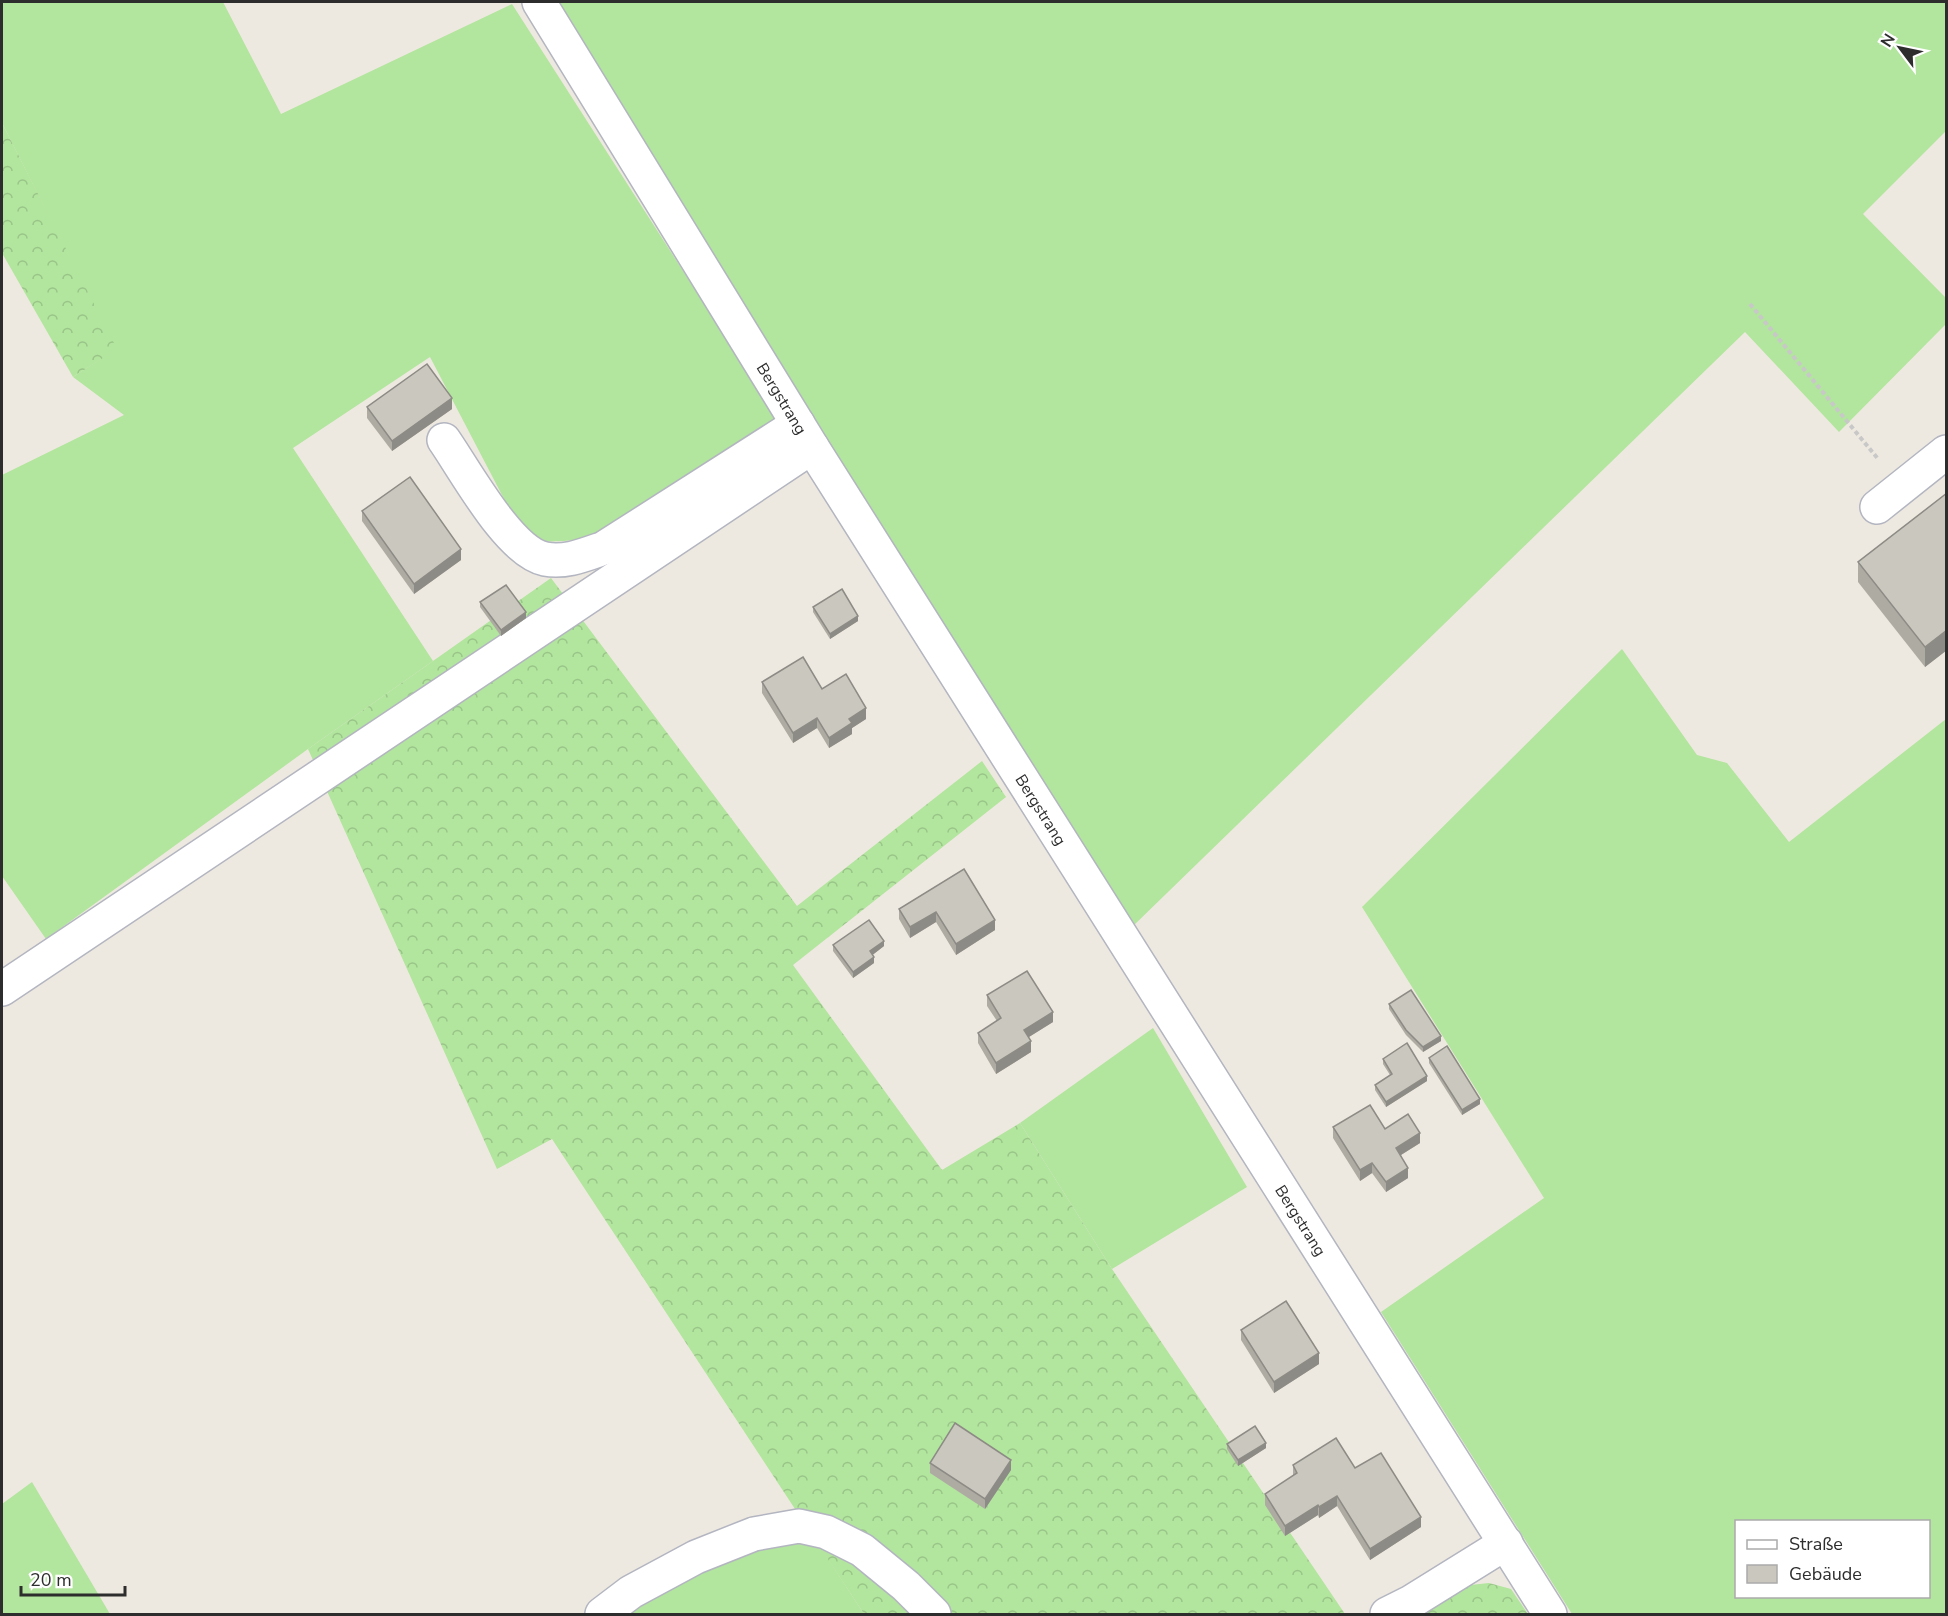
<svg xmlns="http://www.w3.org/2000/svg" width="1948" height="1616" viewBox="0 0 1948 1616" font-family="'Nunito Sans',sans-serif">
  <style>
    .grass { fill: #b2e59d; fill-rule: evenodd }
    .forest { fill: url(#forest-crowns) }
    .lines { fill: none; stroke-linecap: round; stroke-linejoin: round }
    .minor-casing { stroke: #b3b5c0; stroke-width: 36 }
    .path { stroke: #c8c8c8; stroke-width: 4; stroke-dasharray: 4.5 3; stroke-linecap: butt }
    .minor { stroke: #fff; stroke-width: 33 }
    .wall { fill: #aeaba3 }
    .shaded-wall { fill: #8d8b85 }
    .building { fill: #cac7be; stroke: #8d8b85; stroke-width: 1.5 }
    .labels { text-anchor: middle; stroke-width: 4.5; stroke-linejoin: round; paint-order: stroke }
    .street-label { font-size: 16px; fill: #2d2d2d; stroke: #fff }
  </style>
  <defs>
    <pattern id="forest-crowns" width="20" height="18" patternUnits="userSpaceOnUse" patternTransform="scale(1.5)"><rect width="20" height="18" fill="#b2e59d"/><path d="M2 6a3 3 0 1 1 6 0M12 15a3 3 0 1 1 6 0" fill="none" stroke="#99c588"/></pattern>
  </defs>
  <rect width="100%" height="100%" fill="#eee9e0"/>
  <g class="grass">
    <polygon points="2,2 223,2 281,114 512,4 778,419 590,538 564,541 536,542 515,520 430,357 293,448 433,661 308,749 46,939 2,876 2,475 124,415 73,377 116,349 2,123"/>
    <polygon points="551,2 1946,2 1946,131 1863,214 1946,298 1946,324 1839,432 1745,332 1132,927"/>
    <path d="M 1622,649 L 1697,755 L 1727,763 L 1789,842 L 1946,719 L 1946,1614 L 1572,1614 L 1381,1312 L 1544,1198 L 1362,907 ZM 1736,1522 L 1928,1522 L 1928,1596 L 1736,1596 Z"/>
    <polygon points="1153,1028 1247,1187 1112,1269 1020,1123"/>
    <polygon points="32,1482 110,1614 2,1614 2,1504"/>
    <polygon points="812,1534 864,1614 623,1614 701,1563"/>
  </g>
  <g class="forest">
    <polygon points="2,123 117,349 73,377 2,253"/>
    <polygon points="551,578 797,906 982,761 1006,797 793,965 942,1170 1020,1123 1112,1269 1345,1614 864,1614 552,1139 497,1169 308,749"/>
    <polygon points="1489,1583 1511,1589 1528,1614 1413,1614 1461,1586"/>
  </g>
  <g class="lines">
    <g class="minor-casing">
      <g id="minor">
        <path id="s1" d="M 539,2 L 812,447 L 1550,1614"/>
        <path d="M 444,440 C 465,470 509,552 545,559 C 565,563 584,555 604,548 L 798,424"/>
        <polyline points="1877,507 1946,452"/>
        <polyline points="2,989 812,447"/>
        <polyline points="602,1614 631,1592 696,1557 754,1534 799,1526 826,1532 862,1550 906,1586 934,1614"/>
        <polyline points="1387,1614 1411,1602 1506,1543"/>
      </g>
    </g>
    <polyline class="path" points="1750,304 1879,460"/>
    <use href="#minor" class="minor"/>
  </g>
  <g class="wall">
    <polygon points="367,407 452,409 392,451 367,418"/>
    <polygon points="1947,493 1947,650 1925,667 1858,582 1858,562"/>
    <polygon points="362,511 461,560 414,594 362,521"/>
    <polygon points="480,602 526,618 501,636 480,607"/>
    <polygon points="813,607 858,621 830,639 813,612"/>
    <polygon points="762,682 822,689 866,719 852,728 852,734 829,748 817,728 793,743 762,693"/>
    <polygon points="964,869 995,930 956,955 936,922 910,938 899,919 899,909"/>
    <polygon points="833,945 884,946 872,955 874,963 853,978 833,951"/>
    <polygon points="987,995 1053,1022 1029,1037 1031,1052 996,1074 978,1043 978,1033 997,1021 987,1006"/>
    <polygon points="1389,1004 1441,1041 1423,1052 1406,1035 1389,1009"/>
    <polygon points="1429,1058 1480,1104 1462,1115 1429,1063"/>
    <polygon points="1383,1059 1427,1081 1386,1107 1375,1090 1375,1085 1390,1075 1383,1064"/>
    <polygon points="1333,1127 1385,1129 1420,1143 1401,1155 1408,1178 1386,1192 1372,1173 1360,1181 1333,1138"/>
    <polygon points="1241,1330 1319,1364 1274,1393 1241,1340"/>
    <polygon points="1227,1444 1266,1448 1238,1466 1227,1449"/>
    <polygon points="930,1463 1011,1470 985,1509 930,1473"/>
    <polygon points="1293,1465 1355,1468 1421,1527 1370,1560 1337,1506 1319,1518 1318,1515 1285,1536 1265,1505 1265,1494 1293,1476"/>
  </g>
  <g class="shaded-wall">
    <polygon points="452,398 452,409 392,451 392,441"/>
    <polygon points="461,549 461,560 414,594 414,584"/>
    <polygon points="526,612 526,618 501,636 501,630"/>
    <polygon points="858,616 858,621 830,639 830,634"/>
    <polygon points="1947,630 1947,650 1925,667 1925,647"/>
    <polygon points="866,708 866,719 852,728 852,734 829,748 829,738 849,719"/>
    <polygon points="817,718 817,728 793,743 793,733"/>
    <polygon points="936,912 936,922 910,938 910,927"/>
    <polygon points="995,920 995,930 956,955 956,944"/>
    <polygon points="884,941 884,946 870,957 870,951"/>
    <polygon points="874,957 874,963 853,978 853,972"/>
    <polygon points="1053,1012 1053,1022 1024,1040 1024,1030"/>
    <polygon points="1441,1036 1441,1041 1423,1052 1423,1047"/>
    <polygon points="1031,1041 1031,1052 996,1074 996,1063"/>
    <polygon points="1427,1076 1427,1081 1386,1107 1386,1102"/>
    <polygon points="1480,1099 1480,1104 1462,1115 1462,1110"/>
    <polygon points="1420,1133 1420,1143 1396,1158 1396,1148"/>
    <polygon points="1372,1163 1372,1173 1360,1181 1360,1170"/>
    <polygon points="1408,1168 1408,1178 1386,1192 1386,1182"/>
    <polygon points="1319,1353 1319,1364 1274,1393 1274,1382"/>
    <polygon points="1266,1443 1266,1448 1238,1466 1238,1460"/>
    <polygon points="1011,1460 1011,1470 985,1509 985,1499"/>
    <polygon points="1337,1496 1337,1506 1319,1518 1319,1507"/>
    <polygon points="1318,1505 1318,1515 1285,1536 1285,1526"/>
    <polygon points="1421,1517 1421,1527 1370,1560 1370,1549"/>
  </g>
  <g class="building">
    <polygon points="427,364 452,398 392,441 367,407"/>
    <polygon points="410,477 461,549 414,584 362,511"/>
    <polygon points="1947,493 1947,630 1925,647 1858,562"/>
    <polygon points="506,585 526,612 501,630 480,602"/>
    <polygon points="842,589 858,616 830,634 813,607"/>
    <polygon points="803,657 822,689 846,674 866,708 849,719 852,723 829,738 817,718 793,733 762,682"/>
    <polygon points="964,869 995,920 956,944 936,912 910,927 899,909"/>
    <polygon points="869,920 884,941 870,951 874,957 853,972 833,945"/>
    <polygon points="1027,971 1053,1012 1024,1030 1031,1041 996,1063 978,1033 1001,1018 987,995"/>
    <polygon points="1411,990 1441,1036 1423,1047 1406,1030 1389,1004"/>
    <polygon points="1407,1043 1427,1076 1386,1102 1375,1085 1392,1074 1383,1059"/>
    <polygon points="1447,1046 1480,1099 1462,1110 1429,1058"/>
    <polygon points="1370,1105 1385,1129 1408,1114 1420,1133 1396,1148 1408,1168 1386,1182 1372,1163 1360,1170 1333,1127"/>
    <polygon points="1286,1301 1319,1353 1274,1382 1241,1330"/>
    <polygon points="955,1423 1011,1460 985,1499 930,1463"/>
    <polygon points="1255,1426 1266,1443 1238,1460 1227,1444"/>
    <polygon points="1336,1438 1355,1468 1381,1453 1421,1517 1370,1549 1337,1496 1319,1507 1318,1505 1285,1526 1265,1494 1297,1473 1293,1465"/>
  </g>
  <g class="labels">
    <g class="street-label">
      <text dy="6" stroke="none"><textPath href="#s1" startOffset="465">Bergstrang</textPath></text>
      <text dy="6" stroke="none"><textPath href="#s1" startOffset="951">Bergstrang</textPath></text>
      <text dy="6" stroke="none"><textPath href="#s1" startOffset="1437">Bergstrang</textPath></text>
    </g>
  </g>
  <rect width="1948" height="1616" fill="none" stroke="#2d2d2d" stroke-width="6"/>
  <rect x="1735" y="1520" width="195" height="78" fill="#ffffff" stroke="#ababab" stroke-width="1.5"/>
  <rect x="1747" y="1540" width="30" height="9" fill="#ffffff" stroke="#ababab" stroke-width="1.5"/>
  <text x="1789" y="1550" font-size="18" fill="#2d2d2d">Straße</text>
  <rect x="1747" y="1565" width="30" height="18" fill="#cac7be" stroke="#ababab" stroke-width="1.5"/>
  <text x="1789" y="1580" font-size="18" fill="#2d2d2d">Gebäude</text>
  <g transform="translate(1900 48) rotate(302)" stroke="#ffffff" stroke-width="4.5" paint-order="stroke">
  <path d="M0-4.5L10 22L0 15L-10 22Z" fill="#2d2d2d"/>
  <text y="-9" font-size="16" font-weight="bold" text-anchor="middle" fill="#2d2d2d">N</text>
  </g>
  <path d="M21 1586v9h104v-9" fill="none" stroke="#2d2d2d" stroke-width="3"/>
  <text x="30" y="1586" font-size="18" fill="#2d2d2d" stroke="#ffffff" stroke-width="4.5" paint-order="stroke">20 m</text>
</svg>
